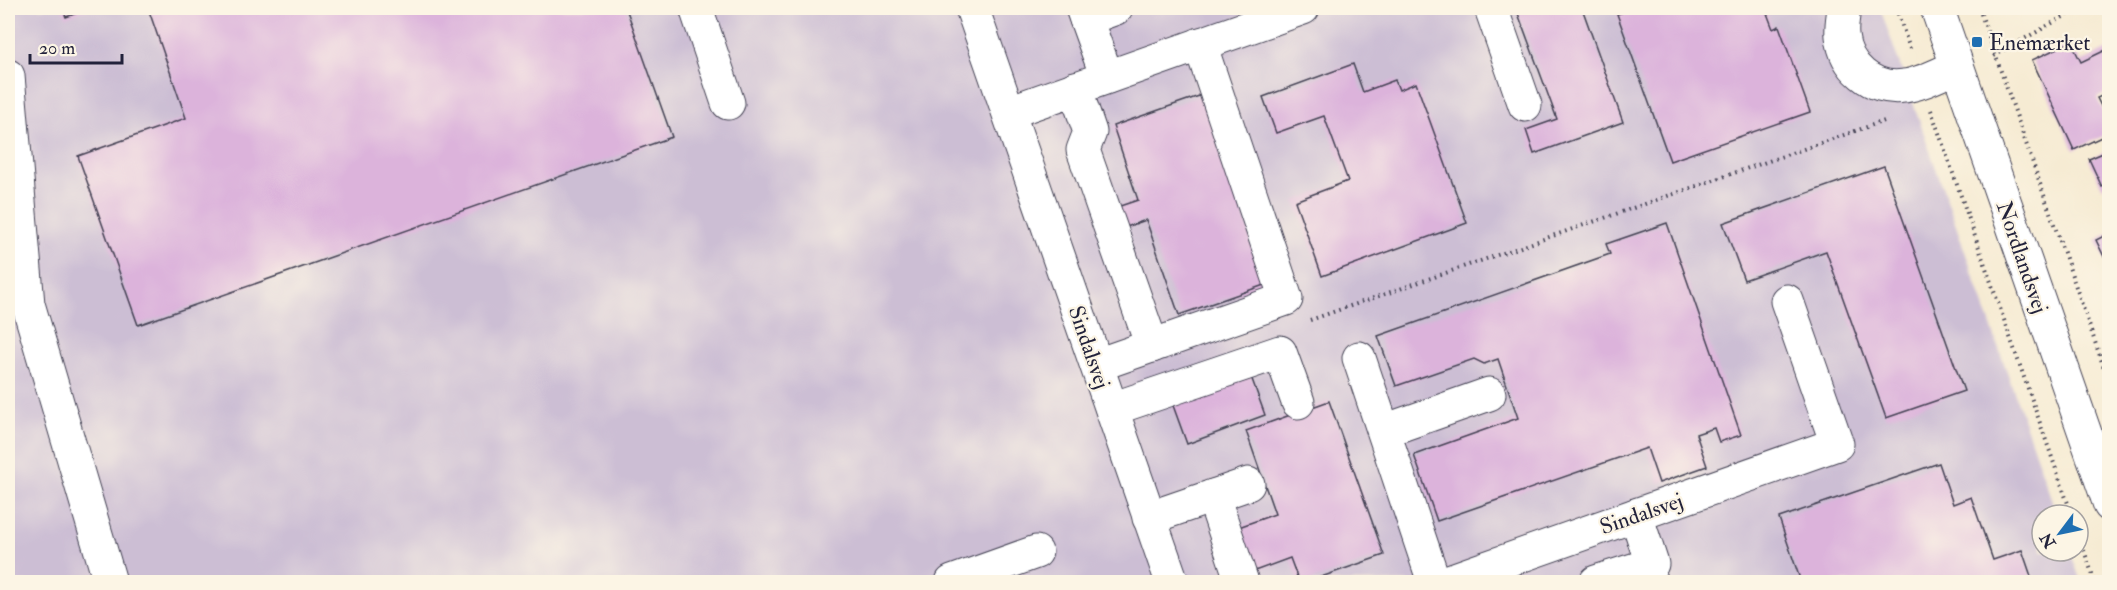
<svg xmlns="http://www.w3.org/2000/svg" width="2117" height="590" viewBox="0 0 2117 590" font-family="'IM FELL Double Pica',serif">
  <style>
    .industrial { fill: #ccbed4 }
    .building { fill: #dcb3db }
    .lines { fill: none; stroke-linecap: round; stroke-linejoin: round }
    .minor-casing { stroke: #424052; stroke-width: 35 }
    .path { stroke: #424052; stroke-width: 4; stroke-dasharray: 1.5 4.5; stroke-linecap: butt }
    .minor { stroke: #fff; stroke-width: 33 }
    .poi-dot { fill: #1f6fb2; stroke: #fcf5e5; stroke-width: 2 }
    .labels { text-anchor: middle; stroke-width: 4.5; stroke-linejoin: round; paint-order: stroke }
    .poi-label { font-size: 22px; fill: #22223b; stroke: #fcf5e5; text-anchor: start }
    .street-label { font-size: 22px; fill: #22223b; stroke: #fcf5e5 }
  </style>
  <rect width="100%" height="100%" fill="#fcf5e5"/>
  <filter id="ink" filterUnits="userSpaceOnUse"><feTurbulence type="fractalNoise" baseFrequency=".0167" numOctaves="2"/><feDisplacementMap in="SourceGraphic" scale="12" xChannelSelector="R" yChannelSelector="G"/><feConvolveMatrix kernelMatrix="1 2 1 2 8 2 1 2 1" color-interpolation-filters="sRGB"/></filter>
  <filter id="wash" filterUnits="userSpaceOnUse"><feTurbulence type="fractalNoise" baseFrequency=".008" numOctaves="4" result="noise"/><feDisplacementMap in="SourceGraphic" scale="24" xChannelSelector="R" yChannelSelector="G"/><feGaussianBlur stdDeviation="1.35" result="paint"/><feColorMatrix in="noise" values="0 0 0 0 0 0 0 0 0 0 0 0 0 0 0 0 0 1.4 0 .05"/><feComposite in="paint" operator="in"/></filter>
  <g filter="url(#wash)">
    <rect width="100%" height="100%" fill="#f6ebd3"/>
    <polygon class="industrial" points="8,8 1880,8 2057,515 2042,515 2042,551 2070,551 2081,582 8,582"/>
    <g id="blocks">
      <g class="building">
        <polygon points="62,8 91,8 66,17"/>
        <polygon points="148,8 626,8 672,137 138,325 78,156 186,118"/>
        <polygon points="1516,8 1582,8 1623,122 1534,154 1526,130 1557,119"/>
        <polygon points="1635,8 1765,8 1773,29 1779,26 1810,112 1670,161 1617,14"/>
        <polygon points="2071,42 2081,62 2110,48 2110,92 2097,98 2110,124 2110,133 2074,150 2032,60"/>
        <polygon points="1353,64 1363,92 1395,80 1399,90 1416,83 1467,223 1322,276 1295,201 1348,181 1324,116 1276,133 1263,97"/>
        <polygon points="1202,95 1267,284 1179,315 1146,220 1115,231 1108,210 1138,200 1113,126"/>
        <polygon points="2110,150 2110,183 2102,187 2089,159"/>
        <polygon points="1884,166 1964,391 1886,418 1826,251 1744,280 1723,223"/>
        <polygon points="1667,223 1741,435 1719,442 1714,428 1696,434 1707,466 1659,483 1647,448 1437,521 1414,455 1518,418 1498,359 1484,364 1474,359 1396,386 1378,336 1610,254 1606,244"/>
        <polygon points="2110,233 2110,269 2096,240"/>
        <polygon points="1249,371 1265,415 1187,444 1171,400"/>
        <polygon points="1329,401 1384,555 1307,582 1299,582 1290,558 1252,572 1236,528 1275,514 1246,431"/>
        <polygon points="1939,463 1953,504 1971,497 1993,560 2022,550 2033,582 1801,582 1779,518"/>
      </g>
    </g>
  </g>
  <g filter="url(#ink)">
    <use href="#blocks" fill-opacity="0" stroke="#424052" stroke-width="1.5"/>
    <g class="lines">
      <g class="minor-casing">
        <g id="minor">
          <polyline points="696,8 728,103"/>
          <polyline points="972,8 1172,582"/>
          <polyline points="1082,8 1107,77"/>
          <polyline points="1491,8 1525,105"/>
          <path d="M 1844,8 C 1843,17 1841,26 1842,36 C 1845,66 1872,91 1904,86 C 1922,84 1940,73 1957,67"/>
          <polyline points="1937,8 2110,505"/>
          <polyline points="1086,19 1116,8"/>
          <polyline points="8,76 28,304 110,582"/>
          <polyline points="1075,88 1090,132 1083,150 1152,346"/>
          <polyline points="1009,112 1303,8"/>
          <polyline points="1359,358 1434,582"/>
          <polyline points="1097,365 1286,299 1200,44"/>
          <polyline points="1112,409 1280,352 1298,402"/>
          <polyline points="1384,431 1489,394"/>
          <polyline points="1213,496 1242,582"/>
          <polyline points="1149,518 1248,484"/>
          <polyline points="952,582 1036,552"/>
          <polyline points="1446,582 1837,444 1787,301"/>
          <polyline points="1596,582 1652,564 1636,515"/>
        </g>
      </g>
      <g class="path">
        <polyline points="1896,8 1911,52"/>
        <polyline points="1979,8 2110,385"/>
        <polyline points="1994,56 2079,8"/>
        <polyline points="1931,110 2072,515"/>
        <polyline points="1310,320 1887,120"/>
        <polyline points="2078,533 2095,582"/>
      </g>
      <use href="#minor" class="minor"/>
    </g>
  </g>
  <rect class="poi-dot" x="1971" y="36" width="12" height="12" rx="3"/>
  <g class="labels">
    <g class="poi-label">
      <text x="1989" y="50">Enemærket</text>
    </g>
    <g class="street-label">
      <text transform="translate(2023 257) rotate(71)" y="8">Nordlandsvej</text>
      <text transform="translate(1090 347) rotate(71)" y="8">Sindalsvej</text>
      <text transform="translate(1641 513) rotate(-19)" y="8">Sindalsvej</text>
    </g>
  </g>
  <rect width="2117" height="590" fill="none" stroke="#fcf5e5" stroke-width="30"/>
  <g transform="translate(2060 533) rotate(238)"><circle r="28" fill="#fcf5e5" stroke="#a5a1a1" stroke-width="1.5"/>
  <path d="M0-4.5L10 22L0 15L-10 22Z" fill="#1f6fb2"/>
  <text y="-9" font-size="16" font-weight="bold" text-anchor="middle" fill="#22223b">N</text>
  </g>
  <path d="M30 54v9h92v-9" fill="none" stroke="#22223b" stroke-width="3"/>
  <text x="39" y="54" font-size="18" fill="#22223b" stroke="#fcf5e5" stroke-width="4.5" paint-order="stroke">20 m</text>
</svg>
